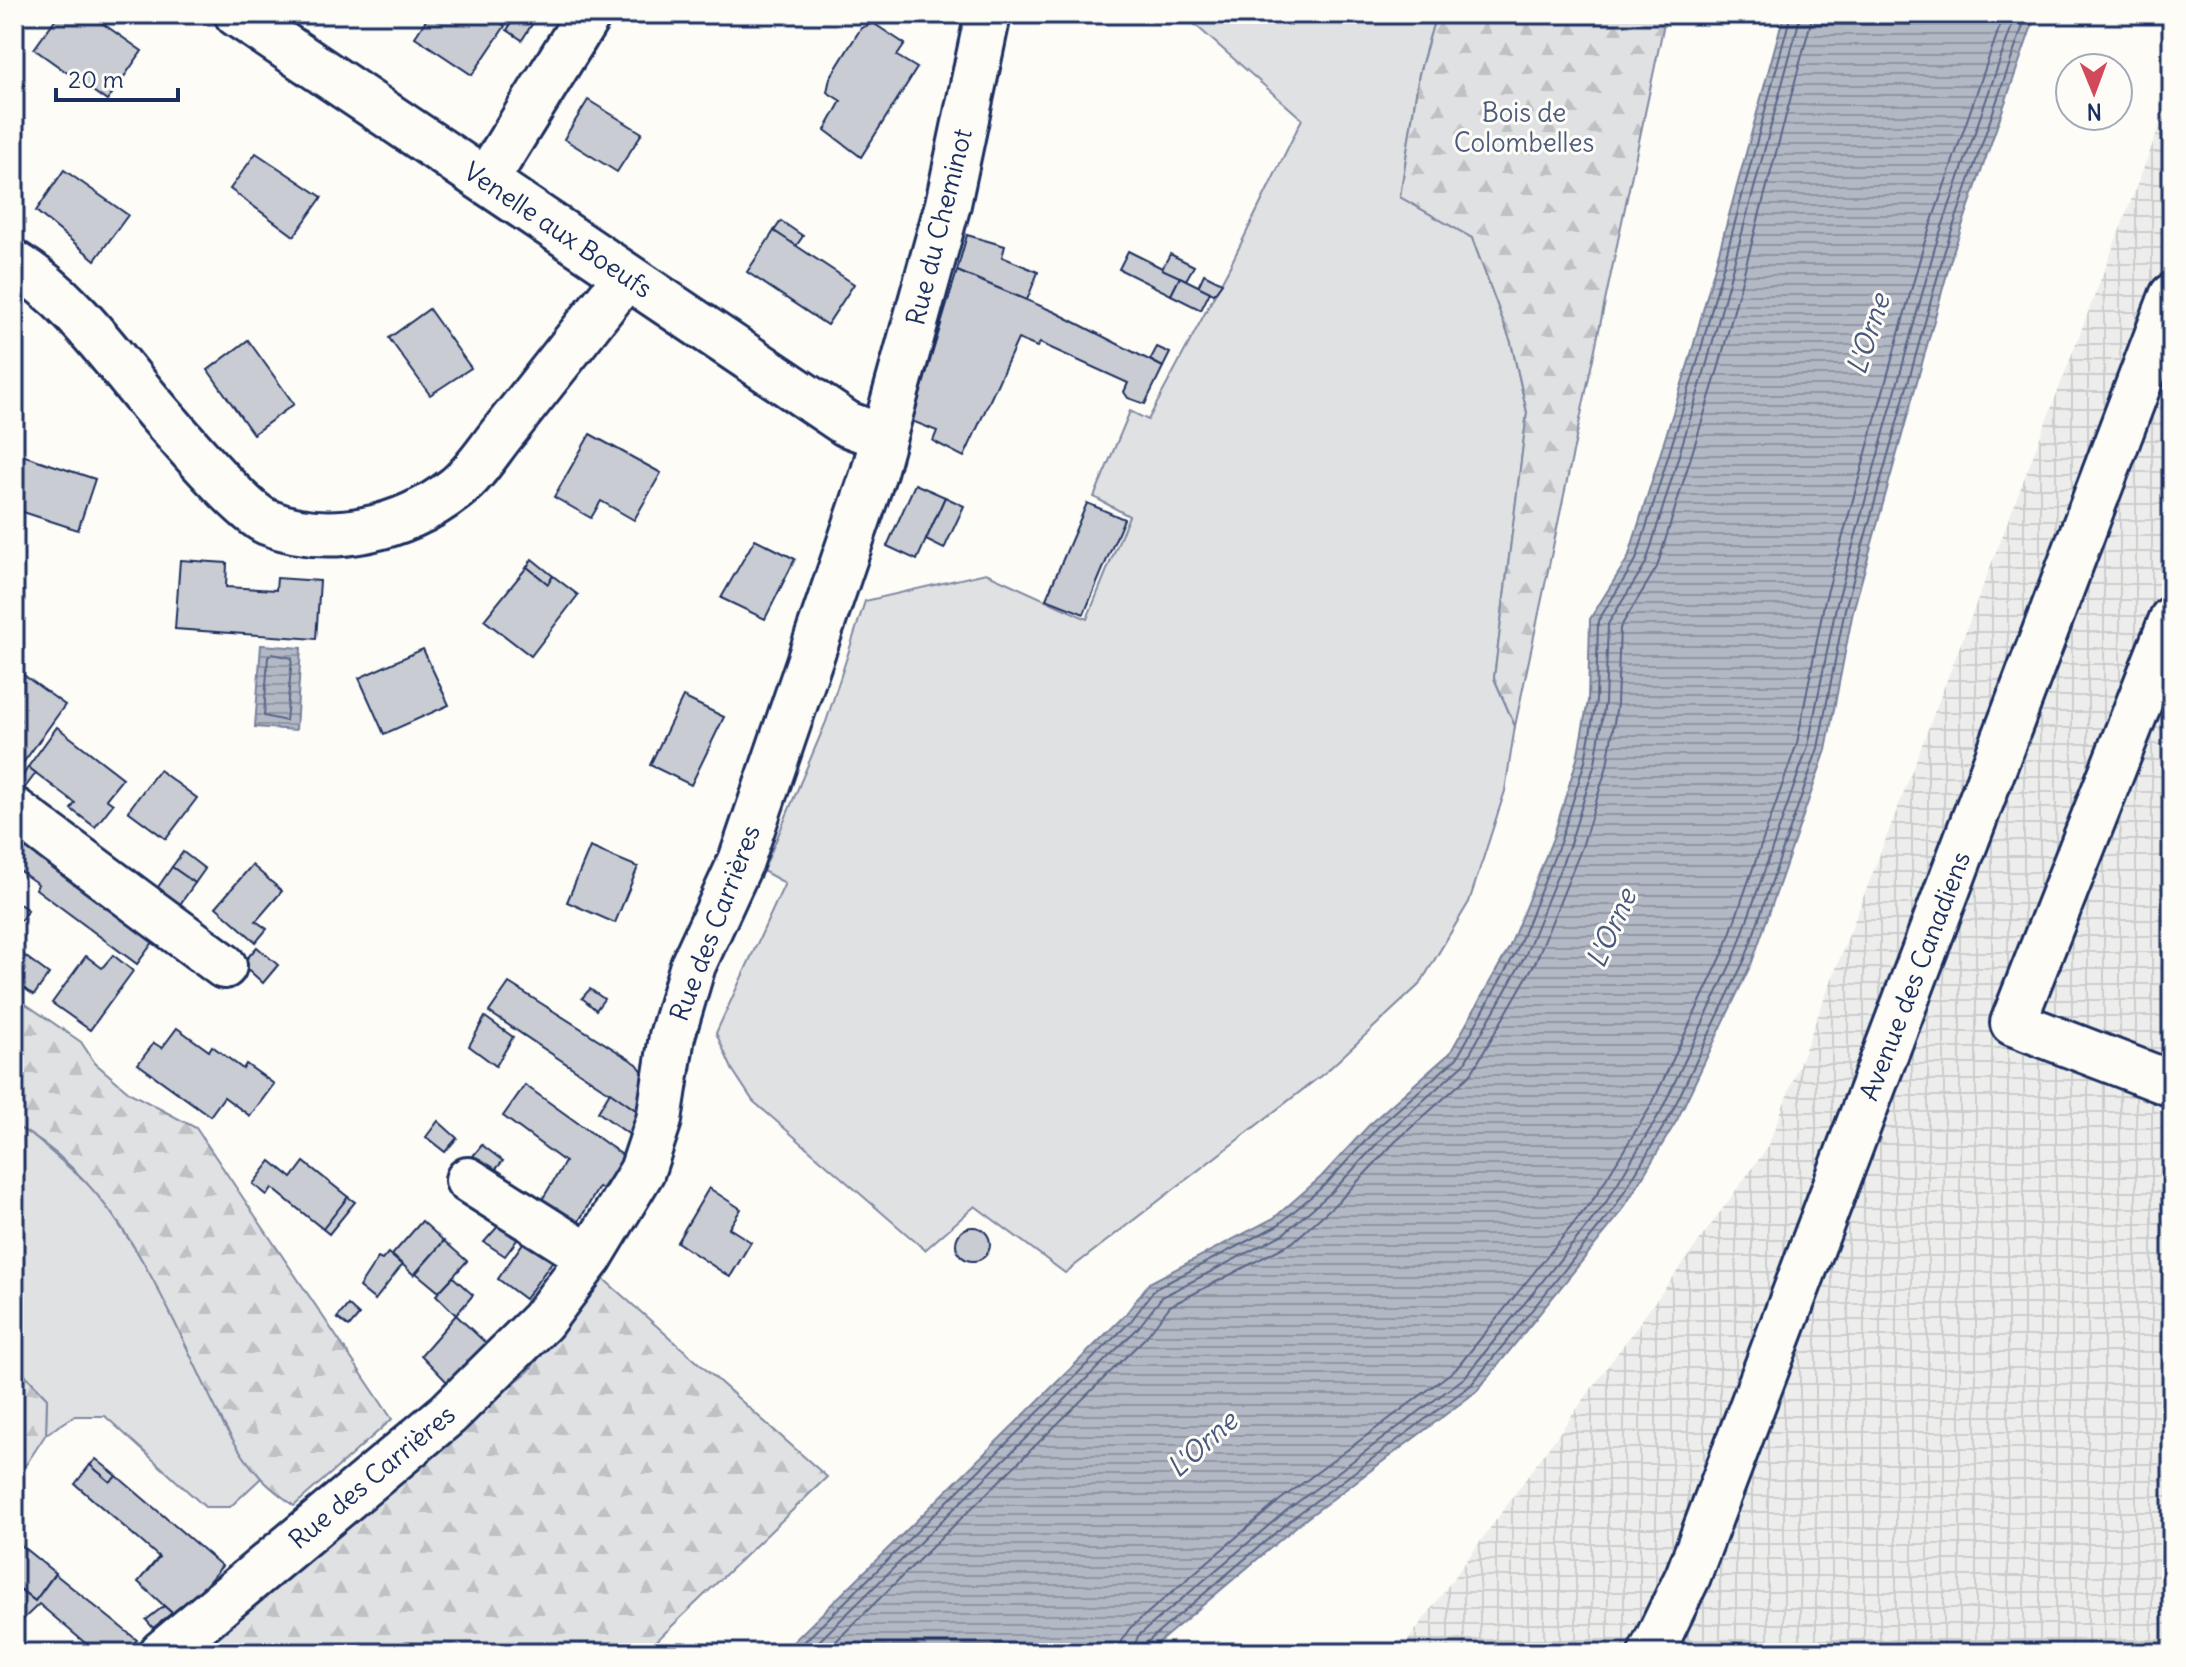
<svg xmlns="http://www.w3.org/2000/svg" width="2186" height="1667" viewBox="0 0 2186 1667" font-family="Delius,sans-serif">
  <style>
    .industrial { fill: url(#industrial-grid) }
    .grass { fill: #e0e1e3; stroke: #7e88a0; stroke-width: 2 }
    .forest { fill: url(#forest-firs); stroke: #7e88a0; stroke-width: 2 }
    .water { fill: url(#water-rules); stroke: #76819c; stroke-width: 2 }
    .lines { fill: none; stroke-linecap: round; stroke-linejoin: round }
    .shore { stroke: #586687; stroke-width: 2 }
    .building { fill: #c9ccd3; stroke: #1b2f5e; stroke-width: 2 }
    .minor-casing { stroke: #1b2f5e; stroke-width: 50 }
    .minor { stroke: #fdfcf7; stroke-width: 44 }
    .labels { text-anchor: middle; stroke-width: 6; stroke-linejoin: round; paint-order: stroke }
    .park-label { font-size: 26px; fill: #4c5c7f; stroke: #fdfcf7 }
    .street-label { font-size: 26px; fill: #1b2f5e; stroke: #fdfcf7 }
    .water-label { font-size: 28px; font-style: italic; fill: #49587d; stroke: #fdfcf7 }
  </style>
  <defs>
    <pattern id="industrial-grid" width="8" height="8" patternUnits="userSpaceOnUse" patternTransform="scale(2)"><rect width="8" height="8" fill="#edeeec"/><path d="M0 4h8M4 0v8" fill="none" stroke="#cbcccd"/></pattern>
    <pattern id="forest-firs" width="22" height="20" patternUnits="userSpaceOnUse" patternTransform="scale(2)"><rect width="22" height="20" fill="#e0e1e3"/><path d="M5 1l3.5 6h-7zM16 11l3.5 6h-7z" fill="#c0c1c5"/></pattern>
    <pattern id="water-rules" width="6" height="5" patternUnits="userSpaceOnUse" patternTransform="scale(2)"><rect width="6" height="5" fill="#b3b8c5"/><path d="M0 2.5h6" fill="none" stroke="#9196a3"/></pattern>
  </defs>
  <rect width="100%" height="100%" fill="#fdfcf7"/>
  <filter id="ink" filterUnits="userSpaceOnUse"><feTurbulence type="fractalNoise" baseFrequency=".0125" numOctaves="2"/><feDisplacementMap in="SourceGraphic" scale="16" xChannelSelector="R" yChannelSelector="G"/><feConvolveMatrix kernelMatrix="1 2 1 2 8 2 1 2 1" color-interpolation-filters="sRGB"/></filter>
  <g filter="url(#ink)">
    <polygon class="industrial" points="2172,94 2172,1653 1399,1653 1767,1148"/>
    <g class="grass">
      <polygon points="1183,14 1436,14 1419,74 1400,197 1472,238 1511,342 1527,413 1494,678 1515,726 1505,791 1469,902 1420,984 1327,1071 1065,1273 975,1206 925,1250 753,1101 732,1069 716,1033 785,883 763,871 826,722 865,601 986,573 1087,619 1129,516 1094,497 1130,411 1148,420 1229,268 1302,119"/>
      <polygon points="14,1125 32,1135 98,1193 156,1280 225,1428 261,1478 230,1507 205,1507 105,1416 75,1416 46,1434 47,1398 14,1363"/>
    </g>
    <g class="forest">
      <polygon points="1436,14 1666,14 1515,726 1494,678 1527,412 1511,342 1472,238 1400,197 1419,74"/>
      <path d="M 14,996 L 81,1042 L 95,1063 L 130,1093 L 196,1128 L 392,1419 L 294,1506 C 283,1497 271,1489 262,1479 C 232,1447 215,1407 197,1369 C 154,1278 107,1175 14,1125 Z"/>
      <polygon points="598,1274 827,1477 644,1653 186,1653 530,1370"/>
      <polygon points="14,1363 47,1398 46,1434 14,1483"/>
    </g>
    <g class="water">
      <polygon points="1784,14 2036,14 1953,252 1853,611 1826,750 1752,962 1677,1120 1620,1214 1477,1391 1299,1524 1146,1653 782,1653 1125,1315 1149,1283 1274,1218 1321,1177 1373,1121 1450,1053 1509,948 1553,838 1577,759 1588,701 1590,619 1628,558 1690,358"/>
      <polygon points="261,645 301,648 296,730 255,727"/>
    </g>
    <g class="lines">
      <g class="shore">
        <polygon points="272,654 292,658 286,721 264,716 268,657"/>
        <polyline points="793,1653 1131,1321 1155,1289 1278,1225 1327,1183 1379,1126 1457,1058 1516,952 1561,840 1585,761 1596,701 1598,621 1636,560 1698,360 1791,14"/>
        <polyline points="807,1653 1138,1328 1162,1297 1283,1234 1334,1190 1386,1134 1464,1064 1525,956 1570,844 1595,763 1605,702 1608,624 1646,563 1707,363 1801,14"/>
        <polyline points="824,1653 1146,1337 1170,1306 1293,1242 1342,1198 1395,1142 1471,1074 1536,961 1582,847 1607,766 1617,704 1620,628 1657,567 1719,366 1813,14"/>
        <polyline points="1120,1653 1121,1641 1130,1628 1280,1500 1456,1369 1595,1197 1651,1106 1724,951 1797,743 1824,604 1924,244 2004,14"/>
        <polyline points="1132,1653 1138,1636 1287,1510 1464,1378 1605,1204 1661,1111 1735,955 1808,746 1836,607 1935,247 2016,14"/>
        <polyline points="1142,1653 1145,1644 1294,1517 1471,1385 1613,1210 1670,1116 1745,959 1818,748 1845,609 1945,250 2027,14"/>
      </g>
    </g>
    <g class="building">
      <polygon points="59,14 89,14 142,51 107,101 34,49"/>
      <polygon points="430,14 470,14 480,20 487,14 505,26 472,75 415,37"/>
      <polygon points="517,14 534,21 522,40 507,30"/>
      <polygon points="873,23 905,44 897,56 917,68 861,157 825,130 841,101 827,92 830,78 861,28"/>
      <polygon points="588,100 642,133 617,172 564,139"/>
      <polygon points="256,153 322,197 294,236 230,189"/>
      <polygon points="64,170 128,215 95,260 36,211"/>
      <polygon points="781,221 803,236 796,246 774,231"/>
      <polygon points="774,231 854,284 827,325 747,272"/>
      <polygon points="967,235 1005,246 1002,257 1038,272 1027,300 957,271"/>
      <polygon points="1128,251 1180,277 1171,295 1119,269"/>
      <polygon points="1170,254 1194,266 1186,280 1162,269"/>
      <polygon points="957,271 1055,312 1163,367 1145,404 1128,398 1124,392 1128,383 1040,343 1037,347 1018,339 964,457 933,441 937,431 912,421"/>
      <polygon points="1204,274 1222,283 1214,294 1198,287"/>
      <polygon points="1180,277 1210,292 1201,310 1171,295"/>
      <polygon points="429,309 471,368 430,395 389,338"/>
      <polygon points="248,340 294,404 253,434 208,370"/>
      <polygon points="1157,347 1170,353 1163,367 1150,360"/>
      <polygon points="590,434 661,473 634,520 601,501 591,518 554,497"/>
      <polygon points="16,453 95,479 78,530 14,509"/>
      <polygon points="915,484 945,497 917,560 887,546"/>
      <polygon points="945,497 964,506 944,549 926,540"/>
      <polygon points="1087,503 1124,519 1084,614 1046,599"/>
      <polygon points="755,539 795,559 765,619 721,598"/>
      <polygon points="532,559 553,576 548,584 527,567"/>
      <polygon points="180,560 227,563 226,587 276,590 277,578 320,581 316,639 175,629"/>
      <polygon points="527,567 548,584 553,576 578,595 531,656 484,620"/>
      <polygon points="423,649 449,705 384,734 359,678"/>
      <polygon points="14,668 65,705 18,770 14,766 14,729 20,720 14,716"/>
      <polygon points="683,697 724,717 691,785 650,765"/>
      <polygon points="57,727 123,778 106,799 113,804 95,827 71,809 75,803 28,767"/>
      <polygon points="28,767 36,773 17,798 14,791"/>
      <polygon points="159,770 197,798 166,839 128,811"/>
      <polygon points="27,831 159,934 137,964 36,889 38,884 14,867 14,848"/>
      <polygon points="590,847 638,867 615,923 567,902"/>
      <polygon points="183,852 205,869 195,883 172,867"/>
      <polygon points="252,865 282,891 256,921 267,929 256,942 216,907"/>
      <polygon points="172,867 195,883 171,917 149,900"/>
      <polygon points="14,900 28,910 14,930"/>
      <polygon points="257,947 278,965 263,983 242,964"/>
      <polygon points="14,948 49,974 34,995 14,981"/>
      <polygon points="113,955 133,971 90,1030 52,1003 86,956 102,968"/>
      <polygon points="509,983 637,1064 646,1076 637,1111 489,1012"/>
      <polygon points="590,989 604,999 596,1010 582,998"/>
      <polygon points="485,1017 513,1037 496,1066 469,1046"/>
      <polygon points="177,1028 209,1051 212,1046 243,1069 246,1064 274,1084 250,1116 224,1097 210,1116 138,1064 154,1043 162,1048"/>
      <polygon points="525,1085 625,1157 602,1189 599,1187 573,1231 537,1208 565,1162 503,1116"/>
      <polygon points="610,1092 637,1111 630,1135 598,1112"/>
      <polygon points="438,1121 457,1138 445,1152 426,1137"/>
      <polygon points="482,1145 503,1161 483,1184 464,1167"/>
      <polygon points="271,1161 292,1178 304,1162 348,1197 323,1229 272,1188 267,1195 253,1184"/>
      <polygon points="709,1188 741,1209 729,1228 751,1242 730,1277 677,1242"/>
      <polygon points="348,1197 355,1202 329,1234 323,1229"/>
      <polygon points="507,1216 526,1228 505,1256 484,1242"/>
      <polygon points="422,1221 444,1241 414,1275 392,1255"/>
      <circle cx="973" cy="1244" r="17"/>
      <polygon points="532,1230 560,1251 525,1299 498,1279"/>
      <polygon points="444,1241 467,1261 439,1292 416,1273"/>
      <polygon points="388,1253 402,1265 375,1300 359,1287 378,1258 382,1260"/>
      <polygon points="453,1277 473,1295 456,1315 436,1295"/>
      <polygon points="348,1305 359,1315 349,1327 337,1318"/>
      <polygon points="456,1315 489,1346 461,1380 447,1382 421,1355"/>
      <polygon points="96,1459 117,1476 110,1482 90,1465"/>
      <polygon points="90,1465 110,1482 117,1476 222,1566 198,1594 172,1613 138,1582 159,1557 75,1484"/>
      <polygon points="14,1540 55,1573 35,1601 14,1584"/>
      <polygon points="55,1574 137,1640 124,1653 97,1653 39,1604 15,1627 14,1596 21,1590 35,1601"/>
      <polygon points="164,1606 172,1613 153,1628 146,1620"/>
    </g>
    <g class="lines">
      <g class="minor-casing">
        <g id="minor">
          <polyline points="237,14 847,424 882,437"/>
          <polyline points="486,180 589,14"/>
          <path d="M 14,263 C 76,301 117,366 164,419 C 183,441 244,512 267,522 C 329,547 404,529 455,489 C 475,474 490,448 506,429 C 546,378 586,328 626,277"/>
          <polyline points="2172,619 2013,1023 2172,1084"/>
          <polyline points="14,810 224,966"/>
          <polyline points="468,1180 590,1257"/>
          <polyline points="162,1653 448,1414 542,1321 590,1257 642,1171 659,1120 672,1036 693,965 741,861 874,472 948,204 988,14"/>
          <polyline points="1651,1653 1688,1576 2172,296"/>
        </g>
      </g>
      <use href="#minor" class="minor"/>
    </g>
  </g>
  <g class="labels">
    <g class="park-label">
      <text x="1524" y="122">Bois de<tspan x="1524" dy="30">Colombelles</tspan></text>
    </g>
    <g class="street-label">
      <text transform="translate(939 227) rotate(-76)" y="9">Rue du Cheminot</text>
      <text transform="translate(558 230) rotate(34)" y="9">Venelle aux Boeufs</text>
      <text transform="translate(715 923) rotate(-69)" y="9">Rue des Carrières</text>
      <text transform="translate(1915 976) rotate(-69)" y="9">Avenue des Canadiens</text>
      <text transform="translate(372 1477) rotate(-40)" y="9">Rue des Carrières</text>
    </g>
    <g class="water-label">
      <text transform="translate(1868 334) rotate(-72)" y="10">L'Orne</text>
      <text transform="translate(1611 928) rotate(-66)" y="10">L'Orne</text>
      <text transform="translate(1202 1444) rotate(-42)" y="10">L'Orne</text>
    </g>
  </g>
  <rect width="2186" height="1667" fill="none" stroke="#fdfcf7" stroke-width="48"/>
  <rect x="24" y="24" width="2138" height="1619" fill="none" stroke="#1b2f5e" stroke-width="3" filter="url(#ink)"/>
  <g transform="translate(2094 92) rotate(179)"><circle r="38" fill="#fdfcf7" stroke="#a3aaba" stroke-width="2"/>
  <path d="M0-6L14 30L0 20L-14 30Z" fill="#d1495b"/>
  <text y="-12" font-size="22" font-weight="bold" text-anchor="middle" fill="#1b2f5e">N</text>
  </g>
  <path d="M56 88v12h122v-12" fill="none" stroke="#1b2f5e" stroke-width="4"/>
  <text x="68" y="88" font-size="24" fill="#1b2f5e" stroke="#fdfcf7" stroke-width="6" paint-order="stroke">20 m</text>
</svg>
